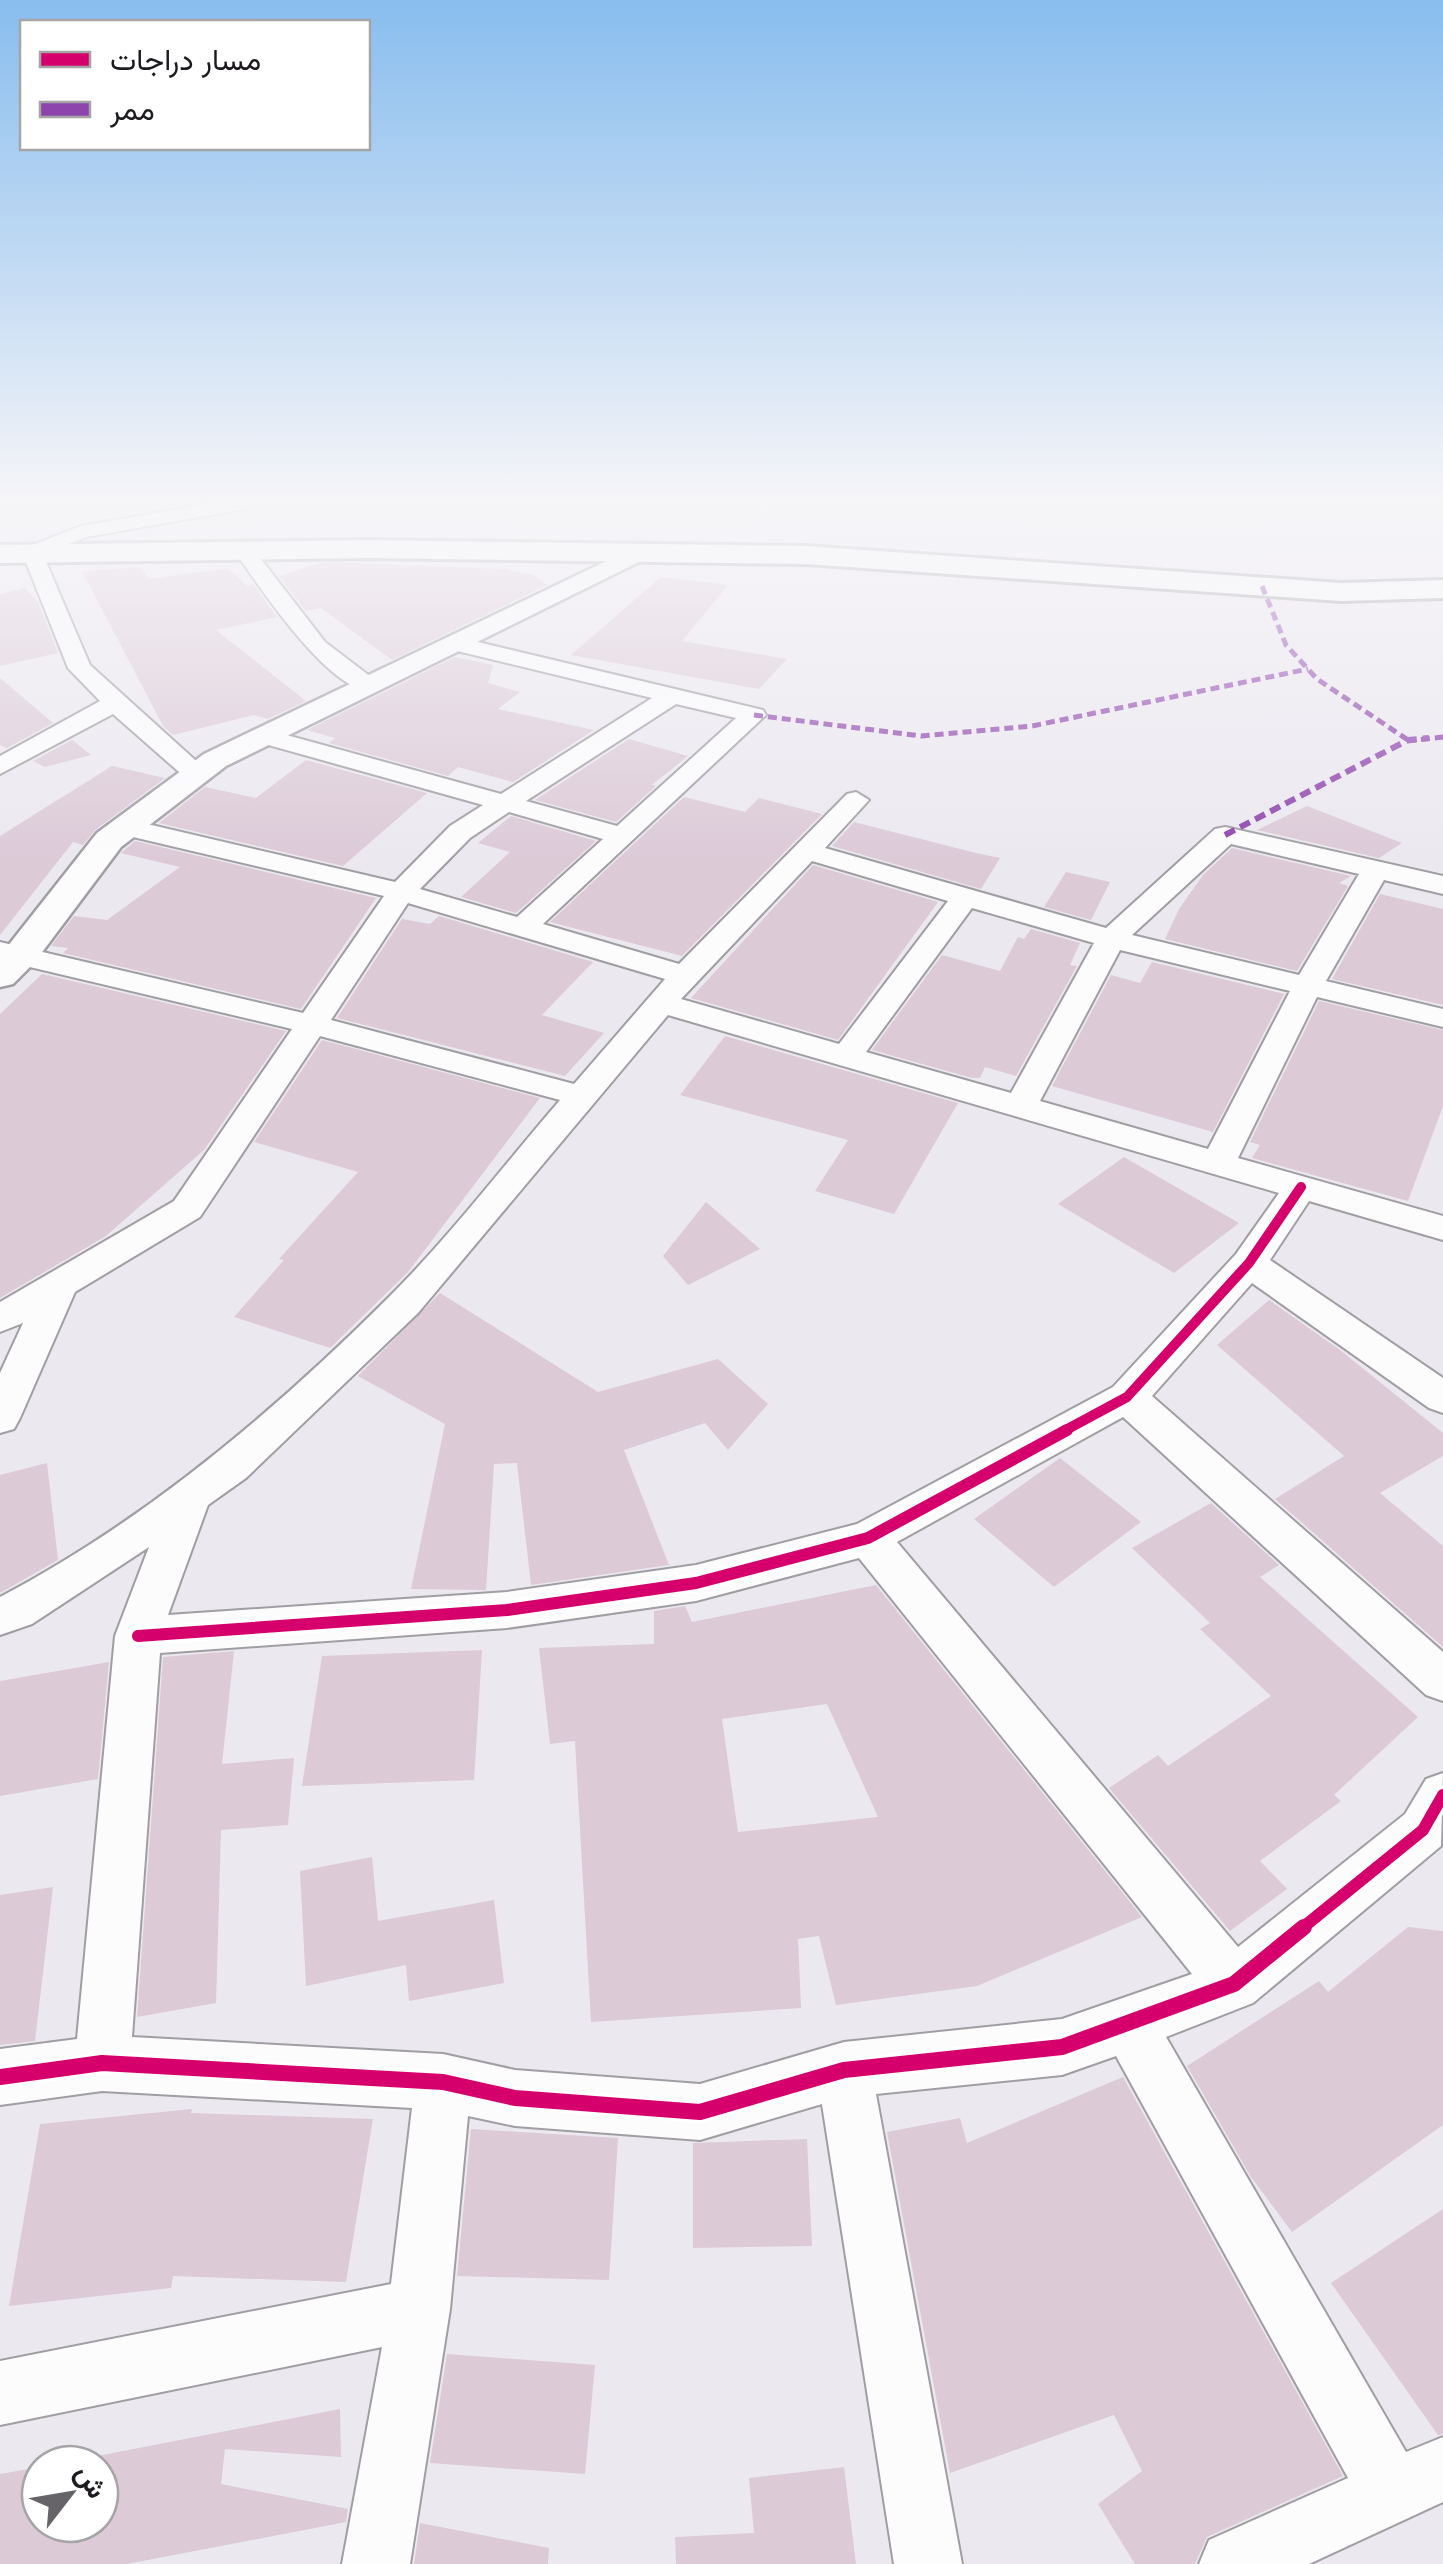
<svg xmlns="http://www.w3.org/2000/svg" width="1443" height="2564" viewBox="0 0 1443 2564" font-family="'DM Sans',Vazirmatn,sans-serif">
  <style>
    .building { fill: #dccad7; fill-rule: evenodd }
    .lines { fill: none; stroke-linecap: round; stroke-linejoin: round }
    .minor-casing { stroke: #a09da3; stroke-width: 4 }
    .tertiary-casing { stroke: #a09da3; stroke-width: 5 }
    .secondary-casing { stroke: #a09da3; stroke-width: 6 }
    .minor { fill: #fcfcfd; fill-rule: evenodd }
    .tertiary { fill: #fcfcfd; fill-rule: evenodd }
    .secondary { fill: #fcfcfd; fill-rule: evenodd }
    .quiet-far1 { stroke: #8e44ad; stroke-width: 5; stroke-dasharray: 9 5; stroke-linecap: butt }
    .quiet { stroke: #8e44ad; stroke-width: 6; stroke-dasharray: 11 6; stroke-linecap: butt }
    .cycleway-far2-casing { stroke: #fff; stroke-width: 16 }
    .cycleway-far1-casing { stroke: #fff; stroke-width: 19 }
    .cycleway-casing { stroke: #fff; stroke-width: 22 }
    .cycleway-far2 { stroke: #d6006c; stroke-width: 10 }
    .cycleway-far1 { stroke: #d6006c; stroke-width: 12 }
    .cycleway { stroke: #d6006c; stroke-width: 16 }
  </style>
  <rect width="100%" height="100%" fill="#ece8f0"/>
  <g class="building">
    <polygon points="323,562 505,569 533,575 547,585 392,660 321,608 306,611 279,576"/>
    <polygon points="140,567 149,579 228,568 247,586 253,584 277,617 216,630 306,701 268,719 254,715 173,735 163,726 82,571"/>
    <polygon points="661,577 728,585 682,641 787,659 759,689 571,655"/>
    <polygon points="25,588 38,602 58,653 0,666 0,594"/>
    <polygon points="455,657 493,665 488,683 520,692 498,709 594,730 513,782 458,767 448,776 329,743 335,738 307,730"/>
    <polygon points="0,678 53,723 7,748 0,745"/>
    <polygon points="629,739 688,756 652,785 656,786 616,822 535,800"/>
    <polygon points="72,740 91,755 45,767 33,761"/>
    <polygon points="306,760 427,793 343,866 159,823 205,787 256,798"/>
    <polygon points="112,766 165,778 95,830 83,845 73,842 0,935 0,836"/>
    <polygon points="684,797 745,812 759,798 822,814 682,956 550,922"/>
    <polygon points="1307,806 1402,843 1379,858 1257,830"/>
    <polygon points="511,816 596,841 516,913 461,897 510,852 478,843"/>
    <polygon points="854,822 976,853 1000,858 981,889 832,846"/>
    <polygon points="135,841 376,898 301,1009 63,953 68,948 51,946 74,916 107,920 180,867 121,853"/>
    <polygon points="1232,848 1351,876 1339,883 1348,886 1297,971 1165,939 1179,909 1203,875"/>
    <polygon points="813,865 938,902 838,1040 691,998"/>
    <polygon points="1066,872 1110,882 1091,920 1044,907"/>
    <polygon points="1380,894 1443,909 1443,1005 1332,979"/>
    <polygon points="439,916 593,962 542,1015 604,1033 565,1076 337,1018 402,919 430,924"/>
    <polygon points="1031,929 1080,943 1070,965 1077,966 1016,1076 985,1067 980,1078 972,1078 872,1050 942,955 1000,971 1018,937 1024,939"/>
    <polygon points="1152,962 1284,994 1213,1132 1052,1086 1111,975 1140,983"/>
    <polygon points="42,974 286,1031 204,1150 106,1236 0,1298 0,1014"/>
    <polygon points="1319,1001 1443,1030 1443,1106 1408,1201 1252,1158 1260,1145 1250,1142"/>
    <polygon points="725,1036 958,1103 894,1214 815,1191 848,1140 680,1095"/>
    <polygon points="322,1040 540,1098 408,1272 330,1348 234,1317 284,1260 279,1259 358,1172 254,1142"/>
    <polygon points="1124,1157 1176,1187 1239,1223 1174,1273 1058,1204"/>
    <polygon points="706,1202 760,1249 688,1285 663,1256"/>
    <polygon points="440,1293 598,1392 718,1359 768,1404 728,1450 705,1423 624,1450 669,1565 531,1585 517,1463 494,1464 486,1590 411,1589 445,1424 358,1376"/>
    <polygon points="1269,1300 1340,1350 1443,1433 1443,1456 1380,1493 1443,1546 1443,1647 1275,1499 1344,1456 1217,1345"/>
    <polygon points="1060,1458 1141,1522 1054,1587 974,1519"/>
    <polygon points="47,1463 58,1560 0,1593 0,1475"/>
    <polygon points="1211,1503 1279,1565 1260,1577 1418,1717 1334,1795 1341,1801 1260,1861 1287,1889 1230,1931 1109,1788 1158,1755 1168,1766 1271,1696 1200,1629 1210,1623 1132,1548"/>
    <path d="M 876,1585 L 1142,1917 L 977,1986 L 836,2005 L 819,1936 L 798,1939 L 801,2008 L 591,2022 L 575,1741 L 550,1744 L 539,1648 L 654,1644 L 654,1611 L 685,1606 L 692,1622 ZM 827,1704 L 878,1817 L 738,1832 L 722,1719 Z"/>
    <polygon points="482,1650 474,1780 302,1786 322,1656"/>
    <polygon points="234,1651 222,1764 294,1758 288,1825 221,1830 216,2003 137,2017 163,1657"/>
    <polygon points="109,1662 98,1779 0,1796 0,1681"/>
    <polygon points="372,1857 378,1921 494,1900 504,1983 409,2001 406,1965 306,1986 300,1871"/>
    <polygon points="53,1887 35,2041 0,2045 0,1895"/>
    <polygon points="1408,1927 1443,1931 1443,2125 1292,2232 1251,2177 1187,2066 1319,1981 1328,1992"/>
    <polygon points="1123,2077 1343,2476 1207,2537 1195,2564 1135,2564 1098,2504 1142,2471 1114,2415 950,2473 887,2132 960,2118 967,2143"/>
    <polygon points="192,2109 191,2113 373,2119 346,2282 173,2276 171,2288 9,2306 40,2124"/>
    <polygon points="471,2129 618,2138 609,2280 457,2276"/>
    <polygon points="807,2139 812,2246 693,2248 693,2143"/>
    <polygon points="1443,2209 1443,2434 1438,2435 1331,2283"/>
    <polygon points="447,2354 595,2365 585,2474 430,2463"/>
    <polygon points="340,2409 341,2457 225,2449 221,2484 348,2509 346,2522 127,2564 0,2564 0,2474 40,2467 40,2524 100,2524 100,2464 56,2464"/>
    <polygon points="844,2467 856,2564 676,2564 675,2537 754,2533 749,2478"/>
    <polygon points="420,2523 549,2548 548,2564 414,2564"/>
  </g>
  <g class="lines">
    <g class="minor-casing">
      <g id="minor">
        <polygon points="214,503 255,503 245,509 86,537 43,555 90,665 205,769 209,774 205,779 187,779 113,714 0,774 0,756 100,701 68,668 22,552 25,548 81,526"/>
        <path d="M 244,544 L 251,546 L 325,642 L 375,680 L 379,685 L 375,690 C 334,700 256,582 234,550 Z"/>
        <path d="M 457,637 L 763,710 L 766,715 L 543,924 L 679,964 L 847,794 L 856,792 L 869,800 L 825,848 L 1106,928 L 1215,829 L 1225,827 L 1443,876 L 1443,894 L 1384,880 L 1326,981 L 1443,1009 L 1443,1027 L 1317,997 L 1238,1158 L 1443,1216 L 1443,1240 L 1309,1201 L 1270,1260 L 1443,1378 L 1443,1413 L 1429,1408 L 1252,1283 L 1152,1396 L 1443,1652 L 1443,1701 L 1426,1695 L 1123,1417 L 897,1542 L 1238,1947 L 1405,1814 L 1426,1779 L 1443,1773 L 1441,1846 L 1253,2003 L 1166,2037 L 1406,2452 L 1443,2437 L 1443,2502 L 1309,2564 L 1199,2564 L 1209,2540 L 1348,2478 L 1116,2056 L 1062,2075 L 876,2094 L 962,2564 L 894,2564 L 822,2104 L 700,2140 L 515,2126 L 468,2116 L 450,2309 L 410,2564 L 342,2564 L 382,2347 L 0,2425 L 0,2361 L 391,2284 L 412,2108 L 102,2091 L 0,2105 L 0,2049 L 77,2039 L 115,1636 L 149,1547 L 32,1624 L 0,1635 L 0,1597 C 145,1521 275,1411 390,1296 C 451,1235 504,1165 560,1100 L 320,1036 L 200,1217 L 75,1292 L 20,1418 L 14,1429 L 0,1433 L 0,1373 L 23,1323 L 0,1332 L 0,1302 L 174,1201 L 292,1029 L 0,960 L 0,942 L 303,1013 L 384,896 L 116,833 L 112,827 L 126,819 L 395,882 L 450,826 L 483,805 L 254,741 L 251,736 L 254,731 L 272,731 L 501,794 L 652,698 L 449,649 L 446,644 L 449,639 ZM 676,704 L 736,718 L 617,826 L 526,801 ZM 509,812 L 603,839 L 517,917 L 420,889 L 470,838 ZM 1231,844 L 1359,874 L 1299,975 L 1132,935 ZM 812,861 L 948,901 L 839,1044 L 681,999 ZM 408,903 L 665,979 L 574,1084 L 331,1020 ZM 972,908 L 1094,943 L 1011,1093 L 866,1052 ZM 1120,950 L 1290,991 L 1208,1149 L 1040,1101 ZM 668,1015 L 1279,1193 L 1236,1254 L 1113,1387 L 857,1524 L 696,1565 L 507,1592 L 168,1615 L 208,1505 L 246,1478 L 418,1313 ZM 859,1558 L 1192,1974 L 1062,2019 L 844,2042 L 700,2084 L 515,2070 L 443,2054 L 132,2037 L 160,1653 L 507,1628 L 696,1601 Z"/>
      </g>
    </g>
    <g class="tertiary-casing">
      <polygon id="tertiary" points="640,545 649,547 652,552 649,557 226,766 121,847 34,963 13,984 0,987 0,956 97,833 204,754"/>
    </g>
    <g class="secondary-casing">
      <polygon id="secondary" points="369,540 806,546 1341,583 1443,580 1443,598 1341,601 806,564 369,558 0,563 0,545"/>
    </g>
    <use href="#minor" class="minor"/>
    <use href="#tertiary" class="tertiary"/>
    <use href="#secondary" class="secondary"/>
    <g class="quiet-far1">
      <polyline points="1262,586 1286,645 1317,679 1408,740"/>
      <polyline points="754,715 921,736 1032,726 1308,669"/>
      <polyline points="1407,741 1443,737"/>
    </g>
    <polyline class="quiet" points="1225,835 1408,740 1429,738"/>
    <g class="cycleway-far2-casing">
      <polyline id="cycleway-far2" points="1062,1432 1127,1397 1249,1263 1301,1187"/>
    </g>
    <g class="cycleway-far1-casing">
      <g id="cycleway-far1">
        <polyline points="138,1636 507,1610 696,1583 868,1538 1067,1430"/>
        <polyline points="1301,1929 1423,1830 1443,1795"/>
      </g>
    </g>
    <g class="cycleway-casing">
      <polyline id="cycleway" points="0,2077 102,2063 443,2082 515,2098 700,2112 844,2070 1062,2047 1234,1984 1304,1927"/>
    </g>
    <use href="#cycleway-far2" class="cycleway-far2"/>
    <use href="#cycleway-far1" class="cycleway-far1"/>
    <use href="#cycleway" class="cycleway"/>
  </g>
  <linearGradient id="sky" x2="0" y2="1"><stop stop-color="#88bdee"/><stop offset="0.58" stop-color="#f6f5f8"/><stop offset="1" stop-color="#f6f5f8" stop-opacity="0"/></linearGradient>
  <rect width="1443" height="862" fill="url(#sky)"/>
  <rect x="20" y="20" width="350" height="130" fill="#ffffff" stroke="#a5a4a6" stroke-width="2.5"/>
  <rect x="40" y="52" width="50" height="15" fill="#d6006c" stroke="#a5a4a6" stroke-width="2.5"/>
  <text x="110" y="70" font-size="30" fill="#1e1b20">مسار دراجات</text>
  <rect x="40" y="102" width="50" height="15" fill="#8e44ad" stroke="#a5a4a6" stroke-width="2.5"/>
  <text x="110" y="120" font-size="30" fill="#1e1b20">ممر</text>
  <g transform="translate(70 2494) rotate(59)"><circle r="48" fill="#ffffff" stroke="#a5a4a6" stroke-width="2.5"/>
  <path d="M0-8L18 38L0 25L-18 38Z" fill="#666369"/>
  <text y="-15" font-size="28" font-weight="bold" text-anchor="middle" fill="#1e1b20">ش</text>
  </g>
</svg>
